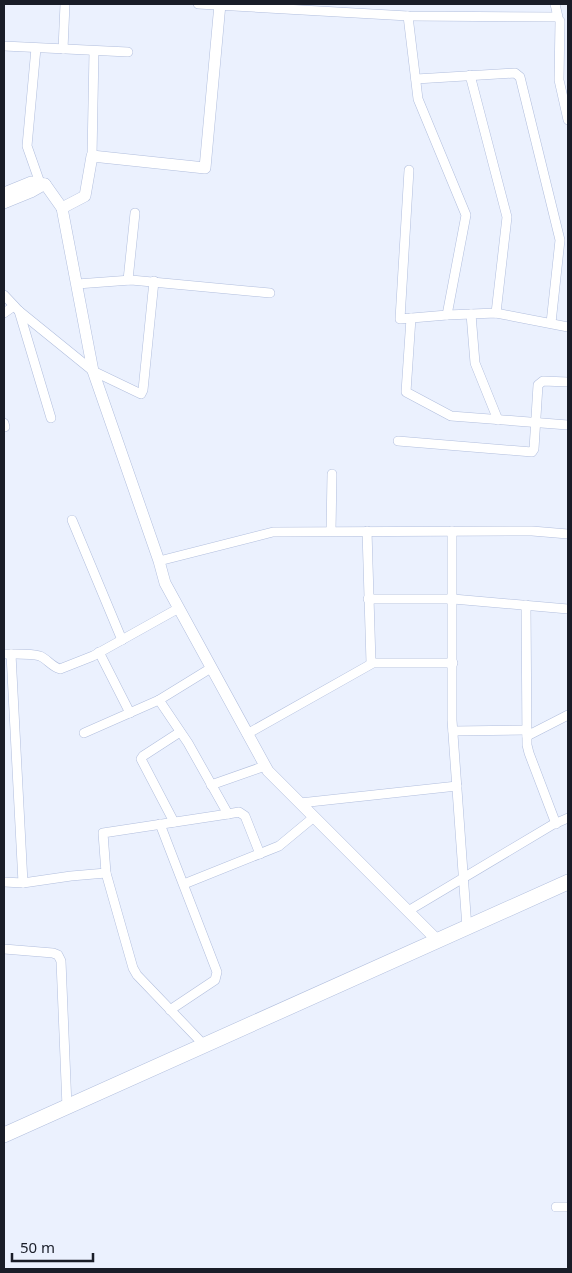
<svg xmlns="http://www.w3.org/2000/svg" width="572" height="1273" viewBox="0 0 572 1273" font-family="'Noto Sans',sans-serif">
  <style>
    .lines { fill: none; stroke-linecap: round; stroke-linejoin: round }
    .minor-casing { stroke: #b1bedd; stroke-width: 10 }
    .tertiary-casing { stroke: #b1bedd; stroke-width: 12 }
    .trunk-casing { stroke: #b1bedd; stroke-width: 16 }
    .minor { stroke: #fff; stroke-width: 9 }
    .tertiary { stroke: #fff; stroke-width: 11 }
    .trunk { stroke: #fff; stroke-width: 15 }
  </style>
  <rect width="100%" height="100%" fill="#ebf1fe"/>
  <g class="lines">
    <g class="minor-casing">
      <g id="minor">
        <polyline points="198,4 408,16 558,17 555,4"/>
        <polyline points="408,16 418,99 466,215 447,315 400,319 409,170"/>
        <polyline points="560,21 559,80 568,120"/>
        <polyline points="4,46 128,52"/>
        <polyline points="36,48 27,146 40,183"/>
        <polyline points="63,49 65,4"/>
        <polyline points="470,75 507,217 496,313"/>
        <polyline points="416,79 515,73 520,77 560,240 551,323"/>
        <polyline points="92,156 94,51"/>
        <polyline points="128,280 135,213"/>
        <polyline points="77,284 131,280 270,293"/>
        <polyline points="4,295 19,311 93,371 141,394 143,390 154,281"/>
        <polyline points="19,311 51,418"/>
        <polyline points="4,313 14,306"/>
        <polyline points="471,314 475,363 498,420"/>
        <polyline points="447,315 496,313 568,327"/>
        <polyline points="411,318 406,392 451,416 568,425"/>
        <polyline points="4,423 5,427"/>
        <polyline points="398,441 532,452 534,449 538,385 543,381 568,382"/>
        <polyline points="72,520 122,640"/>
        <polyline points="331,531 332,474"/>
        <polyline points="367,531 371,663"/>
        <polyline points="452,531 452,720 467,928"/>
        <polyline points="159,561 273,532 532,531 568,534"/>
        <polyline points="368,599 453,599 568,609"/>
        <polyline points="526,605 527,745 529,753 556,824"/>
        <polyline points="99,652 130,713"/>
        <path d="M 4,654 C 14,654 30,653 40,656 C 47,659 52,667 60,669 L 93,656 L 179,608"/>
        <polyline points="11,654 23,883"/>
        <polyline points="453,731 527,730"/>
        <polyline points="84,733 159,700"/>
        <polyline points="247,734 373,663 453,663"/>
        <polyline points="527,736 568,715"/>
        <polyline points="211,785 265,766"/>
        <polyline points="300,803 457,786"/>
        <polyline points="228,814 239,812 245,816 260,854"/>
        <polyline points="174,822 141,759 143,756 180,732"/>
        <polyline points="160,824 217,972 215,980 170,1010"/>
        <polyline points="106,873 133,968 137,975 204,1045"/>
        <polyline points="4,882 23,883 71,876 106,873 103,833 228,814 188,743 159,700 211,668"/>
        <polyline points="184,884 279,846 314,817"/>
        <polyline points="408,911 552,825 568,818"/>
        <polyline points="4,949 53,953 58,955 61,961 67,1107"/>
        <polyline points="556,1207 568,1207"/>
      </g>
    </g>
    <g class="tertiary-casing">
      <g id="tertiary">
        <polyline points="4,193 31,182 45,184 62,208 93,371 159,561 165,583 268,771 438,941"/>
        <polyline points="4,203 31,192 45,184"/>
        <polyline points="62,208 85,196 92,156 205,168 220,4"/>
      </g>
    </g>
    <g class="trunk-casing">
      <polyline id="trunk" points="4,1135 568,882"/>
    </g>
    <use href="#minor" class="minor"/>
    <use href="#tertiary" class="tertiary"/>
    <use href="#trunk" class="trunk"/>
  </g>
  <rect width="572" height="1273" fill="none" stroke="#191d28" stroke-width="10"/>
  <path d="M12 1253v8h81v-8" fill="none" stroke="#191d28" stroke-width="2.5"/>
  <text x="20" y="1253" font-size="15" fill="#191d28" stroke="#ebf1fe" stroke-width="4" paint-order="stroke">50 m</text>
</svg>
